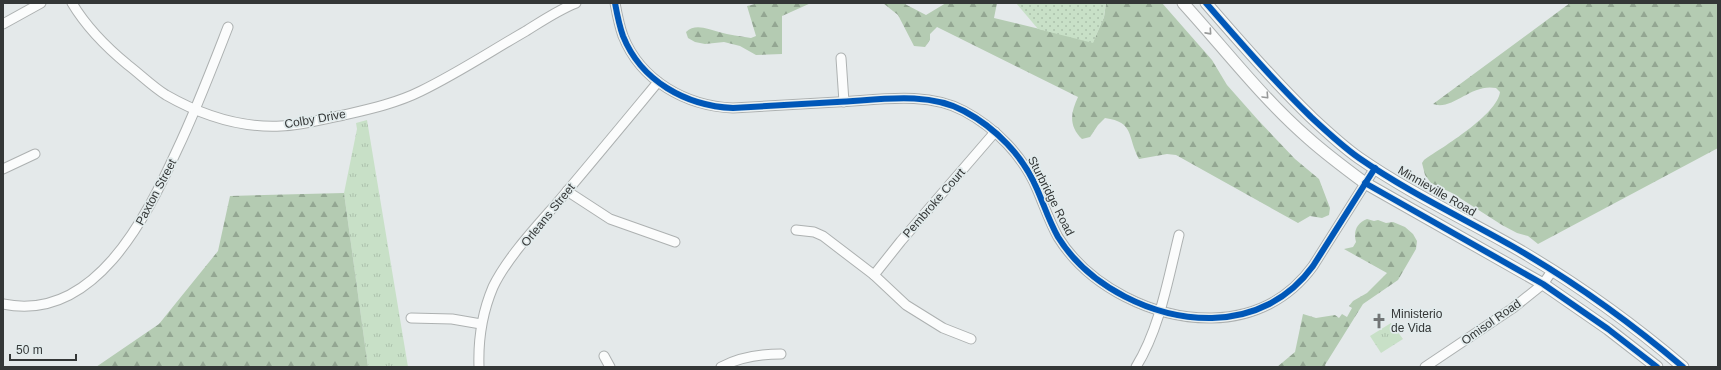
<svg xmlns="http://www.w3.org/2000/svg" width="1721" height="370" viewBox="0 0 1721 370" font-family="Arial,sans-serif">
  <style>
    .grass { fill: url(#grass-tufts) }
    .forest { fill: url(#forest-firs) }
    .park { fill: url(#park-dots) }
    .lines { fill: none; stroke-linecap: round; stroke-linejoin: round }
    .minor-casing { stroke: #adb1b1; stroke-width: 11 }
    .major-casing { stroke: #adb1b1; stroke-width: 13 }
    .minor { stroke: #fbfcfc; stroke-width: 9 }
    .major { stroke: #fbfcfc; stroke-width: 11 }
    .cycleway-casing { stroke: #e2ebec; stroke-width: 8 }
    .cycleway { stroke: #0057b8; stroke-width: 6 }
    .oneway { stroke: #989a9a }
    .labels { text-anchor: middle; stroke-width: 3.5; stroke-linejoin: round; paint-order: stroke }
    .street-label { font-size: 12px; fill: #343737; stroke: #e2ebec }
    .poi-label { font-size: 12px; fill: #343737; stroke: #e2ebec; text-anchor: start }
  </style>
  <defs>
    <pattern id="grass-tufts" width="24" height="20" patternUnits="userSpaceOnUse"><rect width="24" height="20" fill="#c8e0c7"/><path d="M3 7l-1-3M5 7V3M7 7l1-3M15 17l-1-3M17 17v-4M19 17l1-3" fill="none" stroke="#acc1ac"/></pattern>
    <pattern id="forest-firs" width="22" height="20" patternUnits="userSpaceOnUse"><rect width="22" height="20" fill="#b4cbb2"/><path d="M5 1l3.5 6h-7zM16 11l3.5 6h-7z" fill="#93a692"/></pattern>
    <pattern id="park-dots" width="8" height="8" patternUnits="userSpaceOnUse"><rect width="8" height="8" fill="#c8e0c7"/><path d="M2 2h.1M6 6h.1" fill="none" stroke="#acc1ac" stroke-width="1.8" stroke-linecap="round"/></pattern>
  </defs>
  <rect width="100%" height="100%" fill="#e4e9ea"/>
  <g class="grass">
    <polygon points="367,120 408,367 368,367 344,193 357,129 356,123"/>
    <polygon points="1391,323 1403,339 1381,353 1370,336"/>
  </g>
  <g class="forest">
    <path d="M 759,3 L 811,3 L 782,16 L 782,54 L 756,55 L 740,46 L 724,42 L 705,44 L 695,42 L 688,38 L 686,32 C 695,23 708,29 719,32 C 729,35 741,36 751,38 L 756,36 L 747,6 Z"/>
    <path d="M 883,3 L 903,3 L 926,15 L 946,3 L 997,3 L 994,18 L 1093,42 L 1104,17 L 1106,3 L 1162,3 L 1212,60 L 1227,85 L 1258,120 L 1295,159 L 1319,179 L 1330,208 L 1329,215 L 1322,218 L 1310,216 L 1298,223 L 1176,155 L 1167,154 L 1139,159 C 1127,137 1135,122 1105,118 L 1098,125 L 1090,137 L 1082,139 C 1068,125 1071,112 1078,97 L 937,27 L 930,34 L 930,40 L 925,47 L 914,46 L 898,15 Z"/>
    <path d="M 1570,3 L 1718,3 L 1718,148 L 1538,244 L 1528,236 L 1517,233 L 1502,225 L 1452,193 L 1431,183 L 1425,175 L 1422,163 L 1424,160 C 1443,147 1497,115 1500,92 L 1496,88 C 1471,83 1453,111 1433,104 Z"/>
    <polygon points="344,193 368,367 96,367 159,324 218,251 230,196"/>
    <path d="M 1367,219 L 1374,221 L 1378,220 L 1386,223 L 1393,222 L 1405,227 L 1413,234 L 1417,241 L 1416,249 L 1398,280 L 1363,304 L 1325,365 L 1326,367 L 1277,367 L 1295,352 L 1303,314 L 1316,318 L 1335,315 L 1339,318 L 1342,314 L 1347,317 L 1352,308 L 1349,306 L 1353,301 L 1367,293 L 1387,273 L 1344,249 L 1353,247 L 1356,242 C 1353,231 1357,223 1367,219 Z"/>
  </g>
  <polygon class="park" points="1016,3 1106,3 1104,17 1093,43 1038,29"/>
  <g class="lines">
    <g class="minor-casing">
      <g id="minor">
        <path d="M 72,3 C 87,28 106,47 128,65 C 141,75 153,87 166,95 C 201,115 241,128 281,126 C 302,125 323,119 344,115 C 370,109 397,103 421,91 C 458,73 491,51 526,31 C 542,21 558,10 576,3"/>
        <path d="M 615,3 C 617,14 619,25 623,36 C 641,81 686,106 733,108 C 767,106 802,104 837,102 C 878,100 927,91 964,111 C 996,128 1023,156 1037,189 C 1044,205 1049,221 1058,237 C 1089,287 1154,319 1212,318 C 1254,317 1289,299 1313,266 L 1375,168"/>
        <polyline points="3,24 41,3"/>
        <polyline points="841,58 844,102"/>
        <polyline points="3,169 35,154"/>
        <polyline points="567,191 610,219 675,242"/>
        <polyline points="796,230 814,232 823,236 874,275 906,305 943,328 971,339"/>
        <polyline points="874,275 901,241 995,132"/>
        <path d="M 3,304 C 94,323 146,218 177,150 C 196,110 212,68 228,27"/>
        <polyline points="411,318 452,319 481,324"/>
        <polyline points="604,356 610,367"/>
        <path d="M 479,367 C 478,339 482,313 493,287 C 507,258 536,227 557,203 C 591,163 624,123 658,82"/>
        <path d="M 721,367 C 740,357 759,354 781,354"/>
        <path d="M 1136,367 C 1160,328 1168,279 1179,235"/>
        <polyline points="1425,367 1513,308 1543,284 1552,271"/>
      </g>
    </g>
    <g class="major-casing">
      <g id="major">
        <path d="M 1183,3 C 1224,48 1262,98 1308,138 C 1326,154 1346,169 1365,183 L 1543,284 L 1608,329 L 1657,367"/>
        <path d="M 1206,3 C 1240,42 1274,81 1311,117 C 1326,131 1342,146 1359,158 C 1408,192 1461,217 1512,246 C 1573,281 1630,322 1683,367"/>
      </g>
    </g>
    <use href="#minor" class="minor"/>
    <use href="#major" class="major"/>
    <g class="cycleway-casing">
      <g id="cycleway">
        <path d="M 615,3 C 617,14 619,25 623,36 C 641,81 686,106 733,108 C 767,106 802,104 837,102 C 878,100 927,91 964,111 C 996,128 1023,156 1037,189 C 1044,205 1049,221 1058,237 C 1089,287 1154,319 1212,318 C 1254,317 1289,299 1313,266 L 1375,168"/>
        <path d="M 1206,3 C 1240,42 1274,81 1311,117 C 1326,131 1342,146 1359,158 C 1408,192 1461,217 1512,246 C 1573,281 1630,322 1683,367"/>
        <polyline points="1365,183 1543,284 1608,329 1657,367"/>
      </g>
    </g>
    <use href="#cycleway" class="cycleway"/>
  </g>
  <defs><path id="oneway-chevron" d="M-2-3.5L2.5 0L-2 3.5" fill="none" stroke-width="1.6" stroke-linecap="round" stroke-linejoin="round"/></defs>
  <g class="oneway">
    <use href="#oneway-chevron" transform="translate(1209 32) rotate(48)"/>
    <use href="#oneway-chevron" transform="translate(1266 96) rotate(47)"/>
  </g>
  <defs>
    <g id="church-bare" transform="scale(1.2)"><path d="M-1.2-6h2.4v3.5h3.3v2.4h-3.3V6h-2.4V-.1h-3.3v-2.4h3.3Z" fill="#727576" stroke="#e2ebec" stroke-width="2.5" paint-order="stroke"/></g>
  </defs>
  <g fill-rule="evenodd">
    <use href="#church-bare" x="1379" y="321"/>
  </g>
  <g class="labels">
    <g class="street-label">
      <text transform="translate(315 119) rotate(-10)" y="4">Colby Drive</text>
      <text transform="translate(1437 191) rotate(30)" y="4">Minnieville Road</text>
      <text transform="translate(156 192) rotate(-62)" y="4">Paxton Street</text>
      <text transform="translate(1051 196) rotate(63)" y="4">Sturbridge Road</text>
      <text transform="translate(934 203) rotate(-49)" y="4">Pembroke Court</text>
      <text transform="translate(548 215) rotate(-51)" y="4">Orleans Street</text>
      <text transform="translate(1491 322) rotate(-35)" y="4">Omisol Road</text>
    </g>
    <g class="poi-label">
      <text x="1391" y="318">Ministerio<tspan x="1391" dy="14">de Vida</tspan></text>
    </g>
  </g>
  <rect width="1721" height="370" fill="none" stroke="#343737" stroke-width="8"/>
  <path d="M10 354v6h66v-6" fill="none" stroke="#343737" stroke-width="2"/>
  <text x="16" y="354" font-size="12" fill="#343737" stroke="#e2ebec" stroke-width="3" paint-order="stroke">50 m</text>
</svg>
